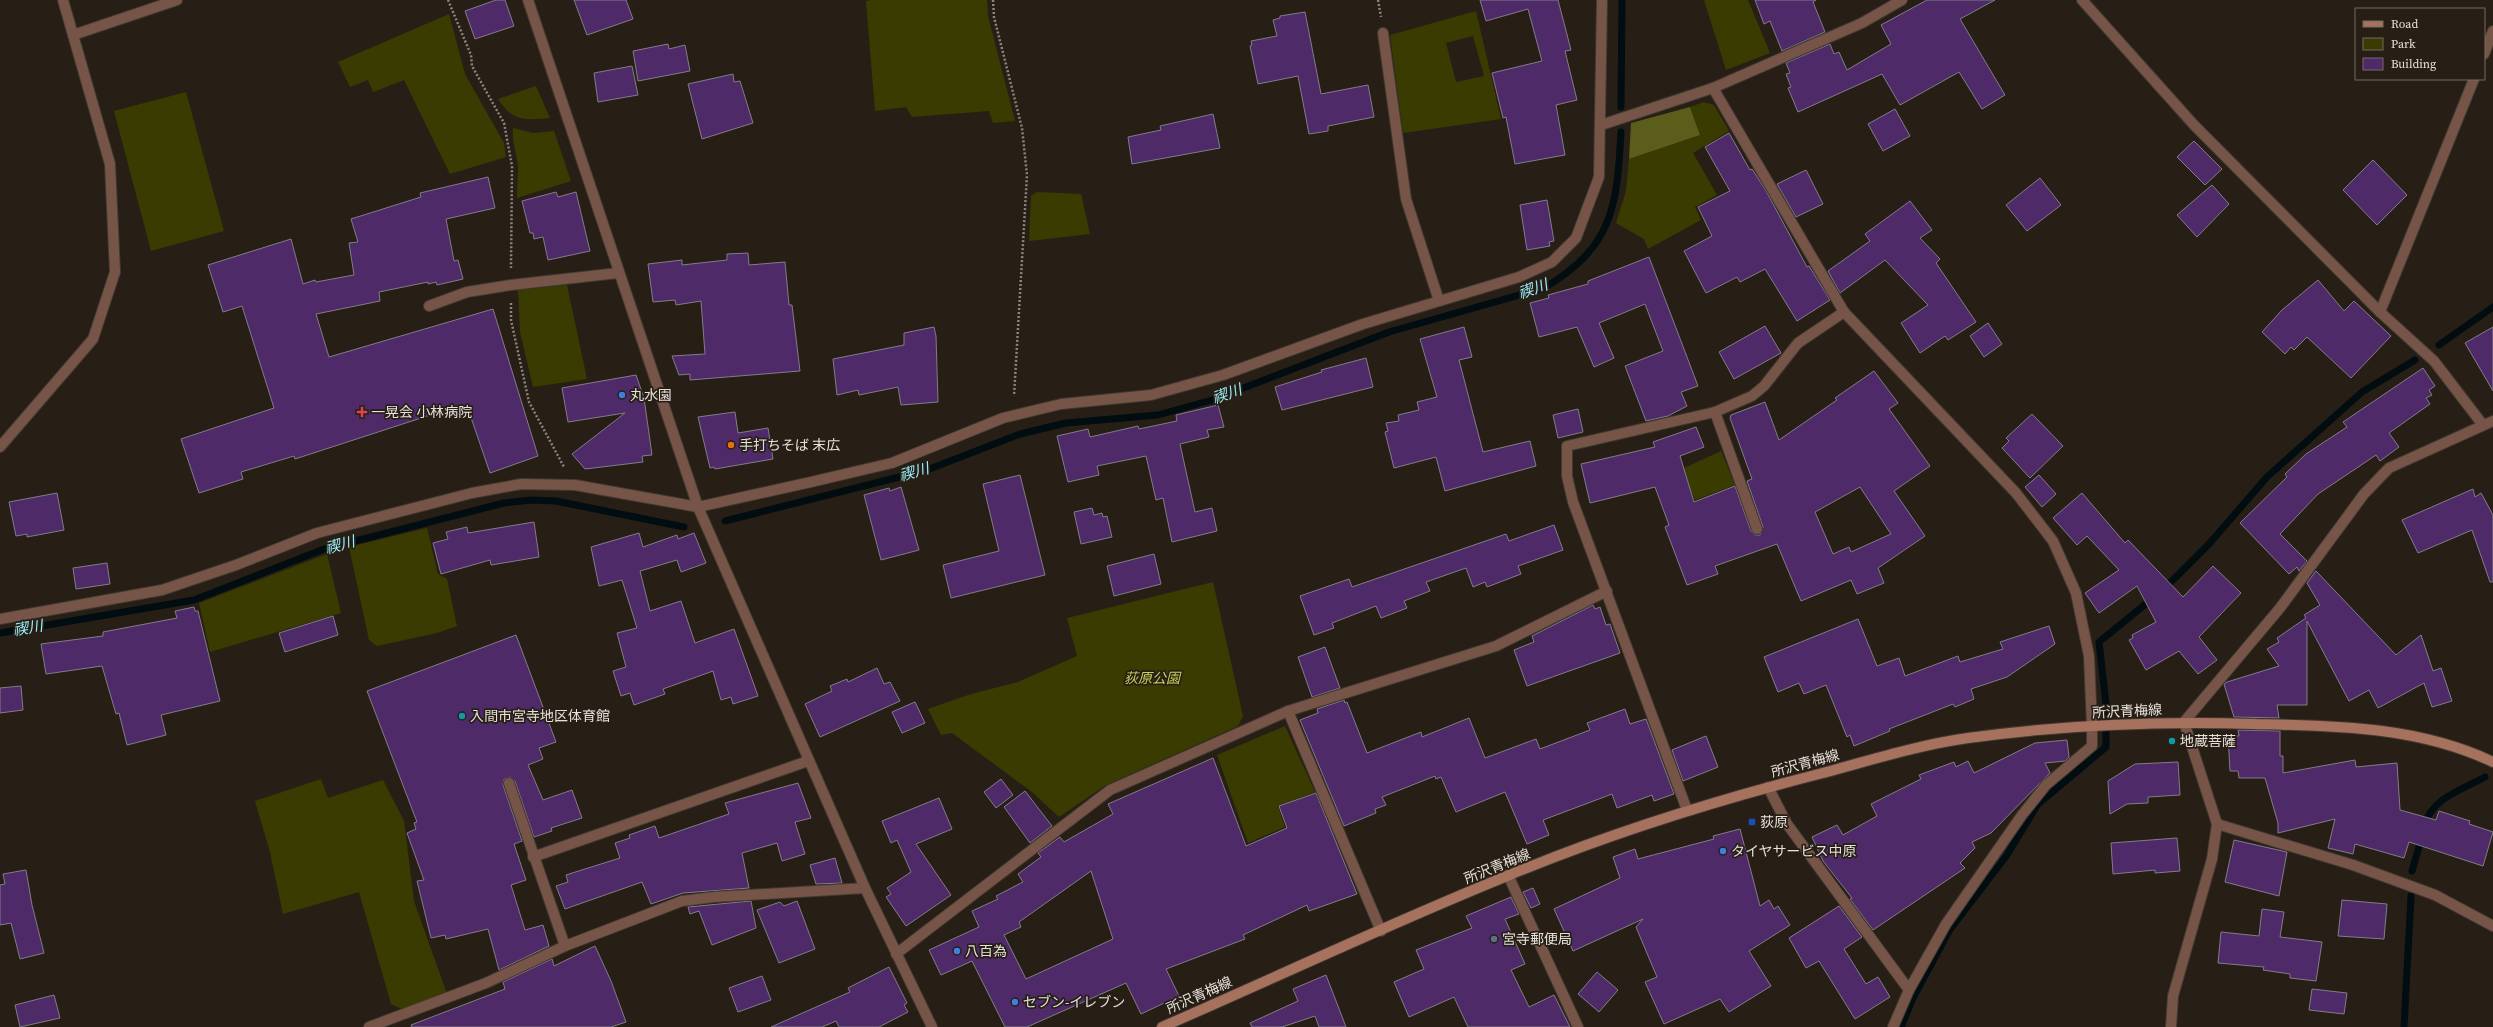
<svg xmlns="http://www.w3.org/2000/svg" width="2493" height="1027" viewBox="0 0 2493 1027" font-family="'Source Serif 4','Noto Sans JP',serif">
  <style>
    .green { fill: #3a3b00; fill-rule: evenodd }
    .forest { fill: #5c5d1b }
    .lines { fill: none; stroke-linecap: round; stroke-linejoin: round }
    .stream { stroke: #010d10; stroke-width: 7 }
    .building { fill: #4e2a68; stroke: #827c88; fill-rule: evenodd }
    .service-casing { stroke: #423a32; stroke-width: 12 }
    .minor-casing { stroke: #423a32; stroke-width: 12 }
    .tertiary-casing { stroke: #423a32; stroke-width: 12 }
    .secondary-casing { stroke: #423a32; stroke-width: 12 }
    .path { stroke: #8c857e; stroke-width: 2.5; stroke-dasharray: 2 2; stroke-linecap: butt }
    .service { stroke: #765548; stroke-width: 10 }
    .minor { stroke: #765548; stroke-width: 10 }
    .tertiary { stroke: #765548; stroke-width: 10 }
    .secondary { stroke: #a7725d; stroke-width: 10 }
    .shop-dot { fill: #3f7fe0; stroke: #271f16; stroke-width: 1.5 }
    .health-dot { fill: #e0444e; stroke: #271f16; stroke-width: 1.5 }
    .food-dot { fill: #e8710a; stroke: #271f16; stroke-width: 1.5 }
    .culture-dot { fill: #0f9aa8; stroke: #271f16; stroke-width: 1.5 }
    .transit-dot { fill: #1a4fb4; stroke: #271f16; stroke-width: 1.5 }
    .service-dot { fill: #5c6f8a; stroke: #271f16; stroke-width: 1.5 }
    .labels { text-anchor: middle; stroke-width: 3.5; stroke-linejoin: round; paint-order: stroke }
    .poi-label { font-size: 14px; fill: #e7e1db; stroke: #271f16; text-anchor: start }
    .park-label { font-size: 14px; font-style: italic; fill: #cbcf5b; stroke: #271f16 }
    .street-label { font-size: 14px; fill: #e7e1db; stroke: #271f16 }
    .water-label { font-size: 15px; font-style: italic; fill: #9aeefb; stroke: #271f16 }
  </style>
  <rect width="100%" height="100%" fill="#271f16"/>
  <g class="green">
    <polygon points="872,0 987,0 988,16 1015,121 993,123 989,111 912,117 906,107 875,111 866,1"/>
    <polygon points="1704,0 1748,0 1770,53 1726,70"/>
    <path d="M 1476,11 L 1501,119 L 1403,133 L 1390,35 ZM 1473,36 L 1484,76 L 1456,82 L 1446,43 Z"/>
    <polygon points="449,14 465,74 504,143 506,157 450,174 404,80 373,92 368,80 350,87 338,62"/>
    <path d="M 536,86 L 550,118 C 525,120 513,122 498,99 Z"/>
    <polygon points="186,92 224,231 151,251 114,111"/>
    <polygon points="1704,102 1714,105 1729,131 1693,153 1717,195 1695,207 1701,220 1648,249 1644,239 1616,223 1626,191 1629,159 1700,135 1690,107"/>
    <polygon points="513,128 533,133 554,131 571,181 517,198 518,165 513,139"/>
    <polygon points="1037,192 1081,194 1090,234 1029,241 1031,196"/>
    <polygon points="567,285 587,379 533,387 520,332 518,290"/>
    <polygon points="1721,451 1735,485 1695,500 1682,469"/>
    <polygon points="427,528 438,574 447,579 457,626 437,633 377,646 369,640 349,547"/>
    <polygon points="327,554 341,613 210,652 199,603"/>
    <polygon points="1213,582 1243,716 1238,726 1106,785 1059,817 1032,792 952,733 941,735 928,709 971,694 1018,682 1077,656 1067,618"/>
    <polygon points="1285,726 1315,792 1278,806 1285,827 1248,843 1217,755"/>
    <polygon points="321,779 328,798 383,780 404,821 414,901 447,994 404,1010 391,1004 359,892 283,914 270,852 255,801"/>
  </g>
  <polygon class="forest" points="1690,107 1700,135 1629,159 1631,123"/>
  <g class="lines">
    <g class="stream">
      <polyline points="1621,107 1622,0"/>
      <polyline points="2439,345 2493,307"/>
      <path d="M 725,521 L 927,470 L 1020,434 L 1066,423 L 1158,415 L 1212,400 L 1389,332 L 1544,288 C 1613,247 1617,207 1621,132"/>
      <polyline points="2164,589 2209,544 2267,477 2362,392 2415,360"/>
      <polyline points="0,633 194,600 324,549 504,503 532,500 556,501 684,527"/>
      <path d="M 2424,826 C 2432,798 2461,790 2485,777"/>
      <polyline points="2412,871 2422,836"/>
      <polyline points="1901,1027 1913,998 1949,931 2007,855 2038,804 2106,747 2106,704 2099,642 2153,598"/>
      <polyline points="2404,1027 2411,896"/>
    </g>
  </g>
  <g class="building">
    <polygon points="496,0 505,0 514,26 475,39 465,11"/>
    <polygon points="574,0 626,0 633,19 587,35"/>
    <polygon points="1480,0 1558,0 1571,50 1565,51 1577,100 1556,105 1565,155 1515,164 1506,117 1503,118 1492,73 1542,61 1528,9 1486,21"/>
    <polygon points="1755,0 1816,0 1813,2 1825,32 1782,51 1770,21 1764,24"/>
    <polygon points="1927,0 1995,0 1960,19 2005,95 1982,109 1959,72 1900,105 1882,74 1798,112 1788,88 1791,87 1786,74 1790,73 1786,63 1830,44 1834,54 1839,52 1847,70 1891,44 1881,25"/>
    <polygon points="1305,12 1321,94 1368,85 1374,117 1328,126 1328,131 1309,134 1298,76 1258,84 1250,46 1252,45 1251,41 1277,36 1273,20 1280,18 1280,16"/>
    <polygon points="668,44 669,49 685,45 690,71 638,81 633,51"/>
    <polygon points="632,66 638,95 598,102 594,73"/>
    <polygon points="733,74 734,82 740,81 753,123 702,139 688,84"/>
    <polygon points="1895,109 1910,136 1883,151 1868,124"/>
    <polygon points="1213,114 1220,148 1132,164 1128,137 1161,130 1160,126"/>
    <polygon points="1729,133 1750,170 1752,169 1765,189 1807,267 1809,266 1830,300 1797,321 1765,269 1740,282 1737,277 1706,293 1684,251 1712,236 1698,207 1730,191 1705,147"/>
    <polygon points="2194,141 2222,169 2205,185 2177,157"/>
    <polygon points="2373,160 2407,195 2377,225 2343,190"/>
    <polygon points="1806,170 1823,204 1796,217 1777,184"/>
    <polygon points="488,177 495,208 446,219 454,261 458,260 463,279 437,285 436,282 428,284 428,282 379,292 380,301 316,314 329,357 493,309 538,456 490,473 467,406 456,410 455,407 295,459 294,456 241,472 243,479 199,493 181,439 274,408 242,306 223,312 208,265 291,239 303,284 315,280 316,282 354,275 349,243 358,242 351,219 421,197 420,193"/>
    <polygon points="2040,178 2061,205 2027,231 2006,205"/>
    <polygon points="2212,185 2229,204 2197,237 2177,215"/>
    <polygon points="556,192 558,197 576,192 590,251 548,260 543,237 534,239 533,233 530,233 522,201"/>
    <polygon points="1547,200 1554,241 1549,242 1550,246 1527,250 1520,205"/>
    <polygon points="1910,201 1932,230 1920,238 1940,259 1936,263 1976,322 1948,340 1945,336 1920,353 1901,323 1928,305 1885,260 1840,293 1828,271 1870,241 1865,234"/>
    <polygon points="748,253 749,265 785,262 789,305 792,305 800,371 690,380 690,374 679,375 672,356 705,354 701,301 676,305 675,300 653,302 648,264 682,260 682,265 727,260 727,254"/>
    <polygon points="1649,257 1698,386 1681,392 1687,406 1668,416 1646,421 1625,366 1663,351 1645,304 1599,323 1614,358 1594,367 1577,327 1539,337 1530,303 1549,298 1548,295 1588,284 1588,281"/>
    <polygon points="2318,280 2344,311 2354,301 2391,336 2351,378 2307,337 2294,350 2291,347 2285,354 2262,332 2282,310"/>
    <polygon points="1988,323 2002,344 1984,357 1970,336"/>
    <polygon points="1765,326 1781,353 1734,379 1719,352"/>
    <polygon points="934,327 936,336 938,402 901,405 898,387 859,395 858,390 837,395 833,359 904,345 904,333"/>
    <polygon points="1464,327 1472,357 1459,360 1483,452 1530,441 1536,466 1445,491 1436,457 1394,468 1385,432 1388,431 1386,423 1399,421 1398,415 1419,410 1417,402 1437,397 1420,339"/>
    <polygon points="2493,327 2493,391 2465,343"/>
    <polygon points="1366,358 1373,387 1282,410 1275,387 1322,372 1321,370"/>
    <polygon points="2423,368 2435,386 2429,390 2432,395 2426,398 2430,404 2389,433 2399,447 2380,461 2376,455 2318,494 2280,534 2307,561 2299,571 2297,567 2289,574 2240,523 2287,477 2285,474 2306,454 2347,427 2343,422"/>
    <path d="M 1874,371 L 1898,403 L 1889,409 L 1930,466 L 1894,491 L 1925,536 L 1878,568 L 1884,583 L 1857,594 L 1851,580 L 1801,601 L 1777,544 L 1715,566 L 1718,574 L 1687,585 L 1665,527 L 1669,525 L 1655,487 L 1590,503 L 1581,464 L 1655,447 L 1653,442 L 1696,427 L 1704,447 L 1680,456 L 1694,502 L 1735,486 L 1751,531 L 1755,535 L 1760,535 L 1763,527 L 1747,481 L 1752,479 L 1730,418 L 1731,415 L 1765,402 L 1779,440 L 1837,400 L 1835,398 ZM 1860,487 L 1891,534 L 1851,552 L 1849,547 L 1833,554 L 1815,512 Z"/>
    <polygon points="636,375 644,398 652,455 642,456 643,462 585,469 572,454 625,413 568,422 562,388"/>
    <polygon points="1218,405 1224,427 1207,430 1209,437 1180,444 1195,512 1212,508 1217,531 1172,542 1163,498 1156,500 1146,456 1097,466 1099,475 1068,482 1057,436 1088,429 1090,437 1138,426 1139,429 1177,421 1176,415"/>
    <polygon points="1578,409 1583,432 1558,438 1553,415"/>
    <polygon points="735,412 738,433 768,428 773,459 715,469 714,467 710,468 698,417"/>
    <polygon points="2032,414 2063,446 2030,478 2002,448 2009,441 2006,438"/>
    <polygon points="1020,475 1045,575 951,598 943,565 999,551 983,484"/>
    <polygon points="2039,475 2056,494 2042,507 2025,487"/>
    <polygon points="901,487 919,550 881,560 864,495 889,488 890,491"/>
    <polygon points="2473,489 2475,497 2481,493 2493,515 2493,582 2490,582 2472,530 2418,553 2402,520"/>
    <polygon points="57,493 64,530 27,537 27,534 16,536 9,502"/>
    <polygon points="2082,493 2125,543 2128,540 2183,597 2213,566 2241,593 2199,637 2217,660 2198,674 2179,651 2146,670 2129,640 2133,638 2132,635 2156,622 2137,586 2099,613 2085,593 2119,570 2087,536 2077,545 2053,518"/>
    <polygon points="1092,508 1094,515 1102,513 1103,517 1107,516 1112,537 1081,544 1074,512"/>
    <polygon points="534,522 539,557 491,565 490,560 441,574 433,543 448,539 446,532 467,527 468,533"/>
    <polygon points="1554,525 1563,550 1518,566 1521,574 1487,587 1485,582 1473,587 1466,568 1426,582 1430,591 1404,601 1407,608 1381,618 1376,606 1332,623 1334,628 1314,635 1300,596 1349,579 1352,587 1506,534 1509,541"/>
    <polygon points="639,533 643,547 677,535 678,539 694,533 706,563 681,572 677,560 640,571 650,611 681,601 695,643 734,629 758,696 733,704 731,697 721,700 713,671 663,689 665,694 634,705 630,693 621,696 613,671 626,667 617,633 637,628 622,580 599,586 591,547"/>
    <polygon points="1154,554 1161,584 1114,596 1107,566"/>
    <polygon points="107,563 110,584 76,589 73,568"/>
    <polygon points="2316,571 2396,655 2421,635 2433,671 2441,668 2452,701 2432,707 2424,683 2378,708 2369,690 2349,701 2307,621 2307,705 2277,705 2279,718 2234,717 2224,684 2227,682 2279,666 2267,649 2279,642 2277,638 2306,618 2304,615 2320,605 2307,583"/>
    <polygon points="1593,605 1595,609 1600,607 1606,625 1610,624 1620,653 1527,686 1514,650 1534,642 1532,636"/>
    <polygon points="194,607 195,611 198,611 220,701 161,715 166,735 127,745 119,713 116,714 102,666 46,674 41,644 103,636 103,632 177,618 175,611"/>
    <polygon points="333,616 338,635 285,652 279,633"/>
    <polygon points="1858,619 1877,666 1899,658 1905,676 1958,656 1960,662 2003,649 2000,642 2049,626 2055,644 2007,677 1971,689 1974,699 1955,707 1953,704 1889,729 1890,731 1854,746 1850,735 1847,737 1826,685 1804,694 1799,683 1778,692 1764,657"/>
    <polygon points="516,635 556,742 539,748 543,759 528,765 543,800 572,790 582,818 551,828 552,831 534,837 515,781 510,777 504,779 503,785 522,841 514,844 526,880 511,885 525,930 543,925 549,946 499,970 488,929 446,939 445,935 431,938 417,881 424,880 407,833 416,829 414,823 417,822 367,691"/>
    <polygon points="1325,647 1340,688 1312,697 1298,657"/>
    <polygon points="877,668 884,684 890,682 900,701 820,737 805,704 832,691 830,686 847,679 848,682"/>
    <polygon points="21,686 23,710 0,713 0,688"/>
    <polygon points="1344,700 1345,703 1347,702 1367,753 1421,732 1422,737 1469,718 1485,758 1536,739 1540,749 1590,730 1587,723 1625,709 1630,724 1646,719 1674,794 1654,801 1652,795 1617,808 1612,794 1543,820 1549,835 1527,844 1505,792 1456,812 1441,777 1436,779 1435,776 1382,797 1386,805 1375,809 1376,813 1344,826 1300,720 1318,713 1317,709"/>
    <polygon points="915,702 925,723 902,733 892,712"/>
    <polygon points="2238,730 2280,731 2280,756 2283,756 2283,773 2355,760 2356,767 2397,763 2400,810 2436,820 2439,811 2470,821 2469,824 2493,832 2483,866 2409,842 2404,858 2355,844 2353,854 2328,848 2335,819 2278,833 2278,823 2265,778 2239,778 2238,771 2230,771 2228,736 2239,736"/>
    <polygon points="1706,736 1718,767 1683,781 1672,750"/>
    <polygon points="2067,740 2069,757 2065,761 2045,763 2050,773 1991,833 1972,842 1975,848 1960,863 1965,868 1873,930 1850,899 1852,898 1823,861 1812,837 1837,825 1843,835 1877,816 1871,804 1921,779 1919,775 1954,762 1956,767 1968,761 1974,773 2035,743"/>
    <path d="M 1213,758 L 1246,846 L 1287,828 L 1279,806 L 1316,793 L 1357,894 L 1309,911 L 1307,905 L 1243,935 L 1245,939 L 1166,969 L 1179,996 L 1141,1014 L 1126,983 L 1027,1027 L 1005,1027 L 972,961 L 941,975 L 929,950 L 979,927 L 972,911 L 998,899 L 996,896 L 1023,882 L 1018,874 L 1041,857 L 1038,853 L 1060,837 L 1064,842 L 1113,814 L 1108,804 ZM 1091,871 L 1113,939 L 1026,979 L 1004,935 L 1021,927 L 1019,922 Z"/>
    <polygon points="2178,762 2180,795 2148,797 2148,803 2127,804 2110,814 2108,781 2135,764"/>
    <polygon points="1001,779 1013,795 996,808 984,792"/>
    <polygon points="798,783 811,818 795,822 805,854 782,861 777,843 742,853 749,888 683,893 651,904 642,882 565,909 556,886 568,882 566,875 620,858 615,843 630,838 629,835 655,826 659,838 729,814 725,803"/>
    <polygon points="1025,791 1052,826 1030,843 1004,807"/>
    <polygon points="939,798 952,829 916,844 951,895 906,926 886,897 891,894 887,888 911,872 897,840 891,843 882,821"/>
    <polygon points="1740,829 1760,906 1769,900 1774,909 1778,906 1790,925 1749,951 1771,986 1729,1012 1720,999 1664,1024 1645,982 1657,977 1636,927 1643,919 1573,951 1554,909 1620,878 1613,857 1635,849 1638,859 1714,839 1713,836"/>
    <polygon points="2177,838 2180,871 2155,873 2155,870 2113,874 2111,843"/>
    <polygon points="2234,840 2287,852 2279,896 2225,882"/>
    <polygon points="835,858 842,883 816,884 810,865"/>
    <polygon points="26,870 32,905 44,953 20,959 11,923 0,925 0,885 5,884 3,874"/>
    <polygon points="1533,888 1540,904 1531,908 1523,892"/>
    <polygon points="1511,897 1519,914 1505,919 1525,964 1511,970 1529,1007 1554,995 1570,1027 1468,1027 1454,997 1409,1017 1394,982 1424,969 1416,950 1472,928 1466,916"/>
    <polygon points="2342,900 2387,904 2384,939 2338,936"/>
    <polygon points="751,901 756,928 712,945 699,911 690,914 688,907"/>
    <polygon points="797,901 815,949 779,963 757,910 780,902 784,906"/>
    <polygon points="1839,906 1862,937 1844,949 1866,984 1878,977 1890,997 1855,1019 1819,961 1806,968 1789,938"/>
    <polygon points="2262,909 2284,912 2280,937 2322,942 2316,981 2290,978 2290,974 2263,970 2264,967 2218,963 2221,932 2259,936"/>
    <polygon points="595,946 611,981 626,1022 611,1027 412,1027 411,1025 505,989 503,982 552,959 554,966"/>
    <polygon points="889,967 907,1003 904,1005 908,1012 879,1027 839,1027 836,1021 822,1027 771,1027 850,992 848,988"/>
    <polygon points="1597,972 1618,990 1599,1012 1578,994"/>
    <polygon points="1326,975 1346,1027 1319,1027 1315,1016 1282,1027 1252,1027 1250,1023 1298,1001 1293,989"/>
    <polygon points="762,976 771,1000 738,1012 729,988"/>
    <polygon points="2312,989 2347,993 2344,1014 2309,1010"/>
    <polygon points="54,995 60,1018 20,1027 15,1005"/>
  </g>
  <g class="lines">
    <g class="service-casing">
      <g id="service">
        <polyline points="1383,33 1406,199 1439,301"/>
        <polyline points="73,35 177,0"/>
        <polyline points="429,306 467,292 511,285 618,273"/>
        <polyline points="1715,412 1757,529"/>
        <polyline points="0,447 93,339 115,272 110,164 63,0"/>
        <polyline points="1288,711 1381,931"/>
        <polyline points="1768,787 1787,824 1909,990"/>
        <polyline points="1893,1027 1909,990 1946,924 2022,815 2046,785 2092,746 2092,726"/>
      </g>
    </g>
    <g class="minor-casing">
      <g id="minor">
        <polyline points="2082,0 2194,125 2380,312 2434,361 2483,425"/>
        <polyline points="2484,54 2493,31"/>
        <polyline points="1713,88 1844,312 2016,493 2053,541 2076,593 2089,656 2092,726"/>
        <polyline points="1601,125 1713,88 1862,23 1902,0"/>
        <polyline points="2380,312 2474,79"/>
        <polyline points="0,619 162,590 236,565 317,533 472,493 521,484 575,485 698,507 811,482 892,463 1003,418 1061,404 1151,395 1223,375 1363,324 1519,277 1552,262 1576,238 1599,177 1602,0"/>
        <polyline points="509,783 565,946"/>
        <polyline points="1687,810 1573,502 1567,476 1567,446 1715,412 1752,396 1764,386 1798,343 1844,312"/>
        <polyline points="2217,824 2353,865 2435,895 2493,926"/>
        <polyline points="533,857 808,761"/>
        <polyline points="1508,875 1578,1027"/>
        <polyline points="896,954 1110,790 1288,711 1496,646 1607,591"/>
        <polyline points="369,1027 486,983 565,946 682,901 714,897 865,888"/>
        <polyline points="2171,1027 2173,996 2212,859 2217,824 2184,722"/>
      </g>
    </g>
    <g class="tertiary-casing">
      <g id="tertiary">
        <polyline points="528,0 698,507 865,888 932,1027"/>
        <polyline points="2184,722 2280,608 2364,494 2389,468 2493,421"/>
      </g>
    </g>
    <g class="secondary-casing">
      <path id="secondary" d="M 1162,1027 C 1277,977 1391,923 1507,876 C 1608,834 1713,801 1819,774 C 1868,761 1918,745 1968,738 C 2063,725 2159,721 2254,724 C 2336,726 2417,726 2493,762"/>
    </g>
    <g class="path">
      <polyline points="448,0 471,55 472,66 504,123 512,166 511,268"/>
      <polyline points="993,0 994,17 1022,128 1027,175 1014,396"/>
      <polyline points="1378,0 1381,17"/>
      <polyline points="511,303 511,320 529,402 564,467"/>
    </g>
    <use href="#service" class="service"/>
    <use href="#minor" class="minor"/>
    <use href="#tertiary" class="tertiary"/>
    <use href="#secondary" class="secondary"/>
  </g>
  <g class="shop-dot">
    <circle cx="622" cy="395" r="4"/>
    <circle cx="1723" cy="851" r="4"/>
    <circle cx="957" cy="951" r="4"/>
    <circle cx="1015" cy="1002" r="4"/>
  </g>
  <path class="health-dot" d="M360 406h4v4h4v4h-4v4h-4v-4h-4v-4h4z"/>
  <circle class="food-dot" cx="731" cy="445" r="4"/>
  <g class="culture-dot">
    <circle cx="462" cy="716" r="4"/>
    <circle cx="2172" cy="741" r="4"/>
  </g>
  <rect class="transit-dot" x="1748" y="818" width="8" height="8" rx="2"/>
  <circle class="service-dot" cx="1494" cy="939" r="4"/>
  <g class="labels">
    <g class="poi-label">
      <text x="630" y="400">丸水園</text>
      <text x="371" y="417">一晃会 小林病院</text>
      <text x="739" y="450">手打ちそば 末広</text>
      <text x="470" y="721">入間市宮寺地区体育館</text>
      <text x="2180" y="746">地蔵菩薩</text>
      <text x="1760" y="827">荻原</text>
      <text x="1731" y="856">タイヤサービス中原</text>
      <text x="1502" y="944">宮寺郵便局</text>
      <text x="965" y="956">八百為</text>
      <text x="1023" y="1007">セブン-イレブン</text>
    </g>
    <g class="park-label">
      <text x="1152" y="683">荻原公園</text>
    </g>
    <g class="street-label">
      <text transform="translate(2127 711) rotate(-3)" y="5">所沢青梅線</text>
      <text transform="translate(1805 763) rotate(-15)" y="5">所沢青梅線</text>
      <text transform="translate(1497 866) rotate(-22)" y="5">所沢青梅線</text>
      <text transform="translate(1199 995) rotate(-24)" y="5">所沢青梅線</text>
    </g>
    <g class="water-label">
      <text transform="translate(1533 289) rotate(-20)" y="5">禊川</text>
      <text transform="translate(1227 394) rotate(-20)" y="5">禊川</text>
      <text transform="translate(914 472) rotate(-16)" y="5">禊川</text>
      <text transform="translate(340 545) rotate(-15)" y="5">禊川</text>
      <text transform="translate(28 628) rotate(-10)" y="5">禊川</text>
    </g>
  </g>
  <rect x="2355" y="8" width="130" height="72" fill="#271f16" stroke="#746d65"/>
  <rect x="2363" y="21" width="20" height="6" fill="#a7725d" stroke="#746d65"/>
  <text x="2391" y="28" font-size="12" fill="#e7e1db">Road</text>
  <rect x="2363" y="38" width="20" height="12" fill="#3a3b00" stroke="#746d65"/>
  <text x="2391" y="48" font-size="12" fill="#e7e1db">Park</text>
  <rect x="2363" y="58" width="20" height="12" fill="#4e2a68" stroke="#746d65"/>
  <text x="2391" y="68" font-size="12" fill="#e7e1db">Building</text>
</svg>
